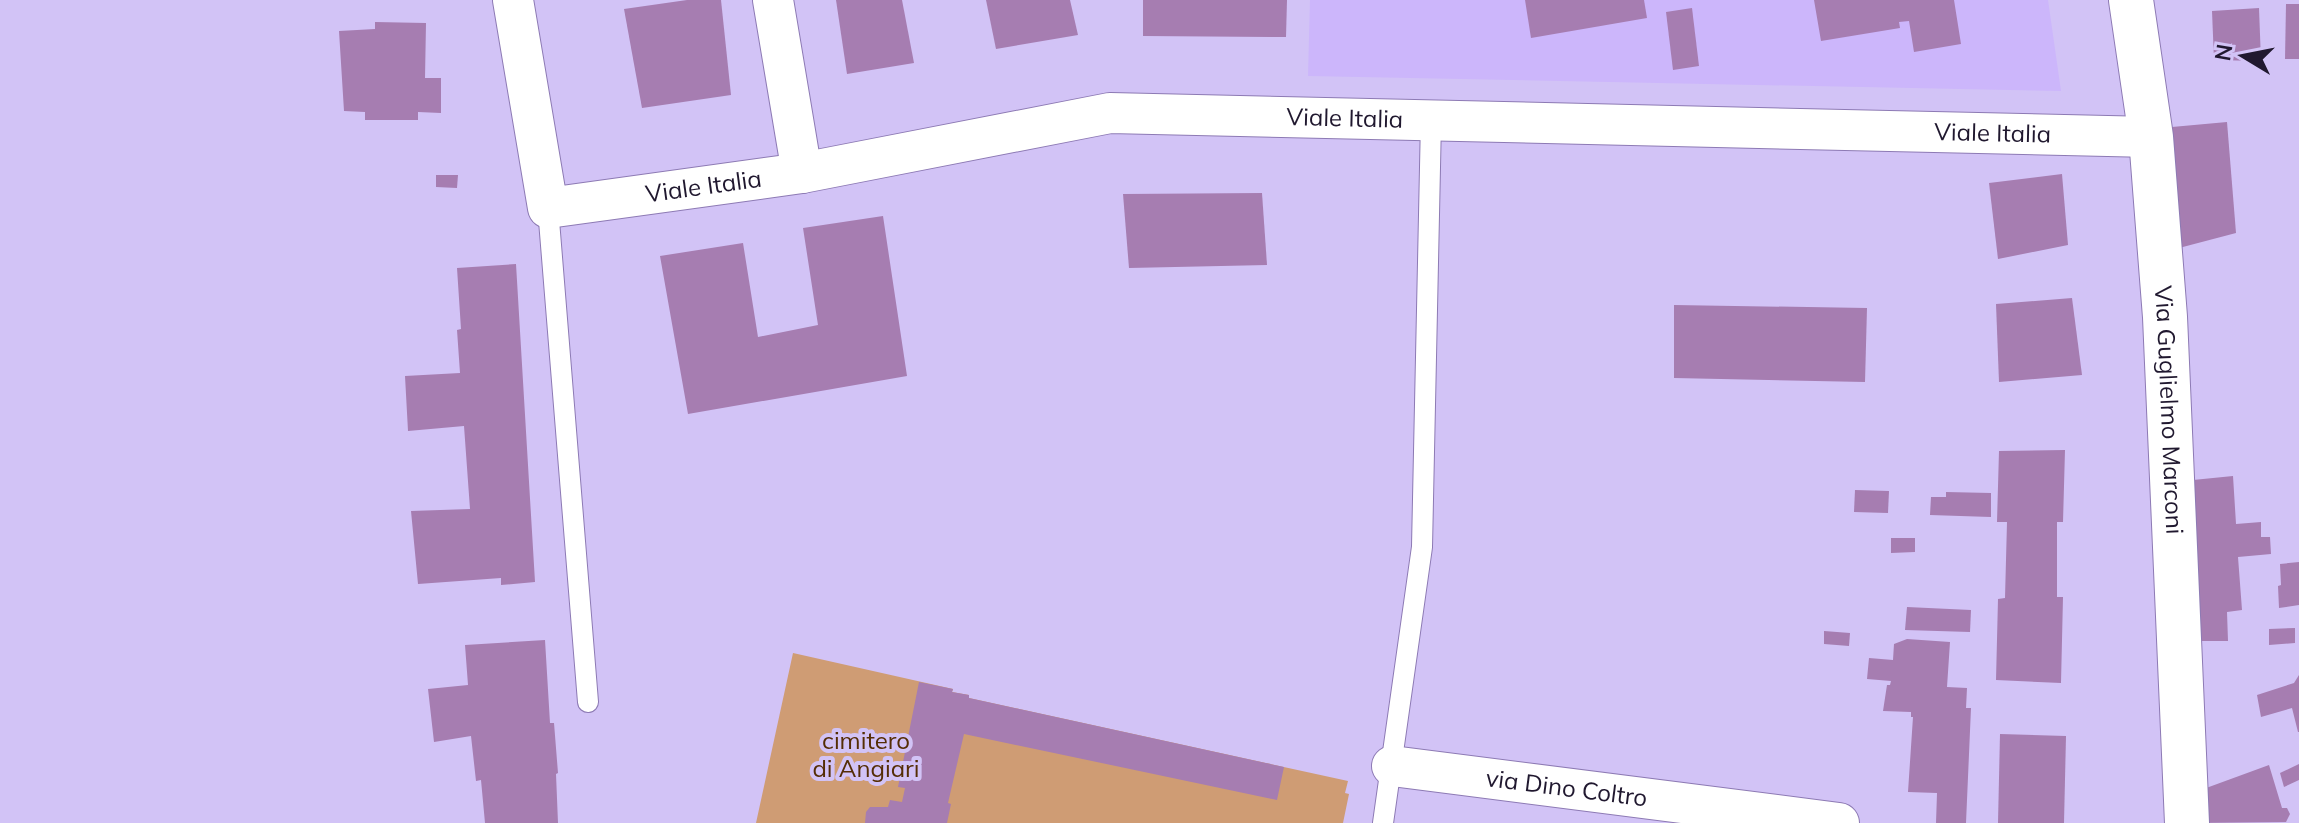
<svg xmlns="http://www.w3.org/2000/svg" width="2299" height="823" viewBox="0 0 2299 823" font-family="Mulish,sans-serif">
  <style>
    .built { fill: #ccb6fb }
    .green { fill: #cf9c74 }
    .building { fill: #a67db1 }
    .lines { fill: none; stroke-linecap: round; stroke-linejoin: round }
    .lane-casing { stroke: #8d7ab4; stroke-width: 22 }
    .street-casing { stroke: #8d7ab4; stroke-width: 42 }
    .secondary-casing { stroke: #8d7ab4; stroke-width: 46 }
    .lane { stroke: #fff; stroke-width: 20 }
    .street { stroke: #fff; stroke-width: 40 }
    .secondary { stroke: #fff; stroke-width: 44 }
    .labels { text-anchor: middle; stroke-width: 8; stroke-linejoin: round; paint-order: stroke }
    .street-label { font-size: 24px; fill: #20182f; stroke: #d2c3f6 }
    .park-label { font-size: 24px; fill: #542d05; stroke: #d2c3f6 }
  </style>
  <rect width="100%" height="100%" fill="#d2c3f6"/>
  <polygon class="built" points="1310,0 2048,0 2061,91 1308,76"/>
  <polygon class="green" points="793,653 953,689 952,692 969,695 969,698 1348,781 1345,793 1349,794 1343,823 756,823"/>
  <g class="building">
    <polygon points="687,0 721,0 731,95 642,108 624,9"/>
    <polygon points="836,0 902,0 914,63 847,74"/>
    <polygon points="986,0 1070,0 1078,35 996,49"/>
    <polygon points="1143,0 1287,0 1286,37 1143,36"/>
    <polygon points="1525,0 1644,0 1647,18 1531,38"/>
    <polygon points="1814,0 1954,0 1961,44 1914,52 1909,21 1899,22 1900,28 1821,41"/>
    <polygon points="2286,4 2299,4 2299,59 2285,59"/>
    <polygon points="1692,8 1699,66 1673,70 1666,12"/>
    <polygon points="2259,8 2261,61 2214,60 2212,11"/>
    <polygon points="375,22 426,23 425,78 441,78 441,113 418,112 418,120 365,120 365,112 344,111 339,31 375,29"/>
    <polygon points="2227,122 2236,233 2179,248 2161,128"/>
    <polygon points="2062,174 2068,245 1998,259 1989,183"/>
    <polygon points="436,175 458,175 457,188 436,187"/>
    <polygon points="1262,193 1267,265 1129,268 1123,194"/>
    <polygon points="883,216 907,376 688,414 660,256 743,243 758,337 818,325 803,228"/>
    <polygon points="516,264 535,582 501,585 501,578 418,584 411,511 470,509 464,426 408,431 405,376 460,373 457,330 461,329 457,268"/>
    <polygon points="2072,298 2082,375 1999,382 1996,304"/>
    <polygon points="1674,305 1867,308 1865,382 1674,378"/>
    <polygon points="2065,450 2063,522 2057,522 2057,597 2063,597 2061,683 1996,680 1998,599 2005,598 2007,522 1997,522 1999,451"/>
    <polygon points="2233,476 2236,524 2261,522 2261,537 2270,537 2271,554 2238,557 2242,610 2227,612 2228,641 2189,641 2183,481"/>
    <polygon points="1855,490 1889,491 1888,513 1854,512"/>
    <polygon points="1946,492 1991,493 1991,517 1930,515 1931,497 1946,497"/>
    <polygon points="1891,538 1915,538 1915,552 1891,553"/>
    <polygon points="2299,562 2299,605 2279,608 2278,586 2281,585 2280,564"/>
    <polygon points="1907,607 1971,610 1970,632 1905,630"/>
    <polygon points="2295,628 2295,643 2269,645 2269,629"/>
    <polygon points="1824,631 1850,633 1849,646 1824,644"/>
    <polygon points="1907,639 1950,642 1947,687 1967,688 1966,708 1971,708 1966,823 1936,823 1937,793 1908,792 1913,717 1911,717 1911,712 1883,711 1887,685 1890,685 1891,681 1867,679 1869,658 1893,660 1894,644"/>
    <polygon points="545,640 550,723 554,723 558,773 556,774 558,823 485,823 481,780 476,781 471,736 434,742 428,689 468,685 465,645"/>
    <polygon points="2299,675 2299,732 2298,732 2292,708 2261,717 2257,695 2294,683"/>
    <polygon points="919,682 953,689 952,692 969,695 969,698 1284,767 1277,800 964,734 948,803 951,804 947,823 865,823 866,812 870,807 888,807 890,800 902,802 905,788 898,787"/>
    <polygon points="2000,734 2066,736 2064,823 1998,823"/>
    <polygon points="2299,764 2299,780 2284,787 2280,773"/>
    <polygon points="2269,765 2282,808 2287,808 2290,814 2286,822 2196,823 2198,791"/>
  </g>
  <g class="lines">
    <g class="lane-casing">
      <g id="lane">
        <polyline points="548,208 588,702"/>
        <polyline points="1383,823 1422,547 1431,120"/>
      </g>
    </g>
    <g class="street-casing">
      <g id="street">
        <path id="s1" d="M 513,0 L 548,208 L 802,173 L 1110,113 L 2151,137"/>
        <polyline points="773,0 802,173"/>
        <path id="s2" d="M 1392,766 L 1839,823"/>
      </g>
    </g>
    <g class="secondary-casing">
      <g id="secondary">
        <path id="s3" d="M 2131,0 L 2151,137 L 2165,317 L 2187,823"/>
      </g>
    </g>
    <use href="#lane" class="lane"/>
    <use href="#street" class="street"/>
    <use href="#secondary" class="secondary"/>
  </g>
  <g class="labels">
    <g class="street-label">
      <text dy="8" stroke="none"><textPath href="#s1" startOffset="1016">Viale Italia</textPath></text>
      <text dy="8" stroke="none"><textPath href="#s1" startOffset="1664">Viale Italia</textPath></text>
      <text dy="8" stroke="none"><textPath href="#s1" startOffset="368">Viale Italia</textPath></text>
      <text dy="8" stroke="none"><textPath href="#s3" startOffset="412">Via Guglielmo Marconi</textPath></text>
      <text dy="8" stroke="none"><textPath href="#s2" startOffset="176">via Dino Coltro</textPath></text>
    </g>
    <g class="park-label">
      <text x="866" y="749">cimitero<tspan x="866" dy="28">di Angiari</tspan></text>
    </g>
  </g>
  <g transform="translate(2243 56) rotate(280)" stroke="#d2c3f6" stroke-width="6" paint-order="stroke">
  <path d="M0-6L14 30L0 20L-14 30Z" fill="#20182f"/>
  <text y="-12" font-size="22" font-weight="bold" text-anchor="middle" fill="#20182f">N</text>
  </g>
</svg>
